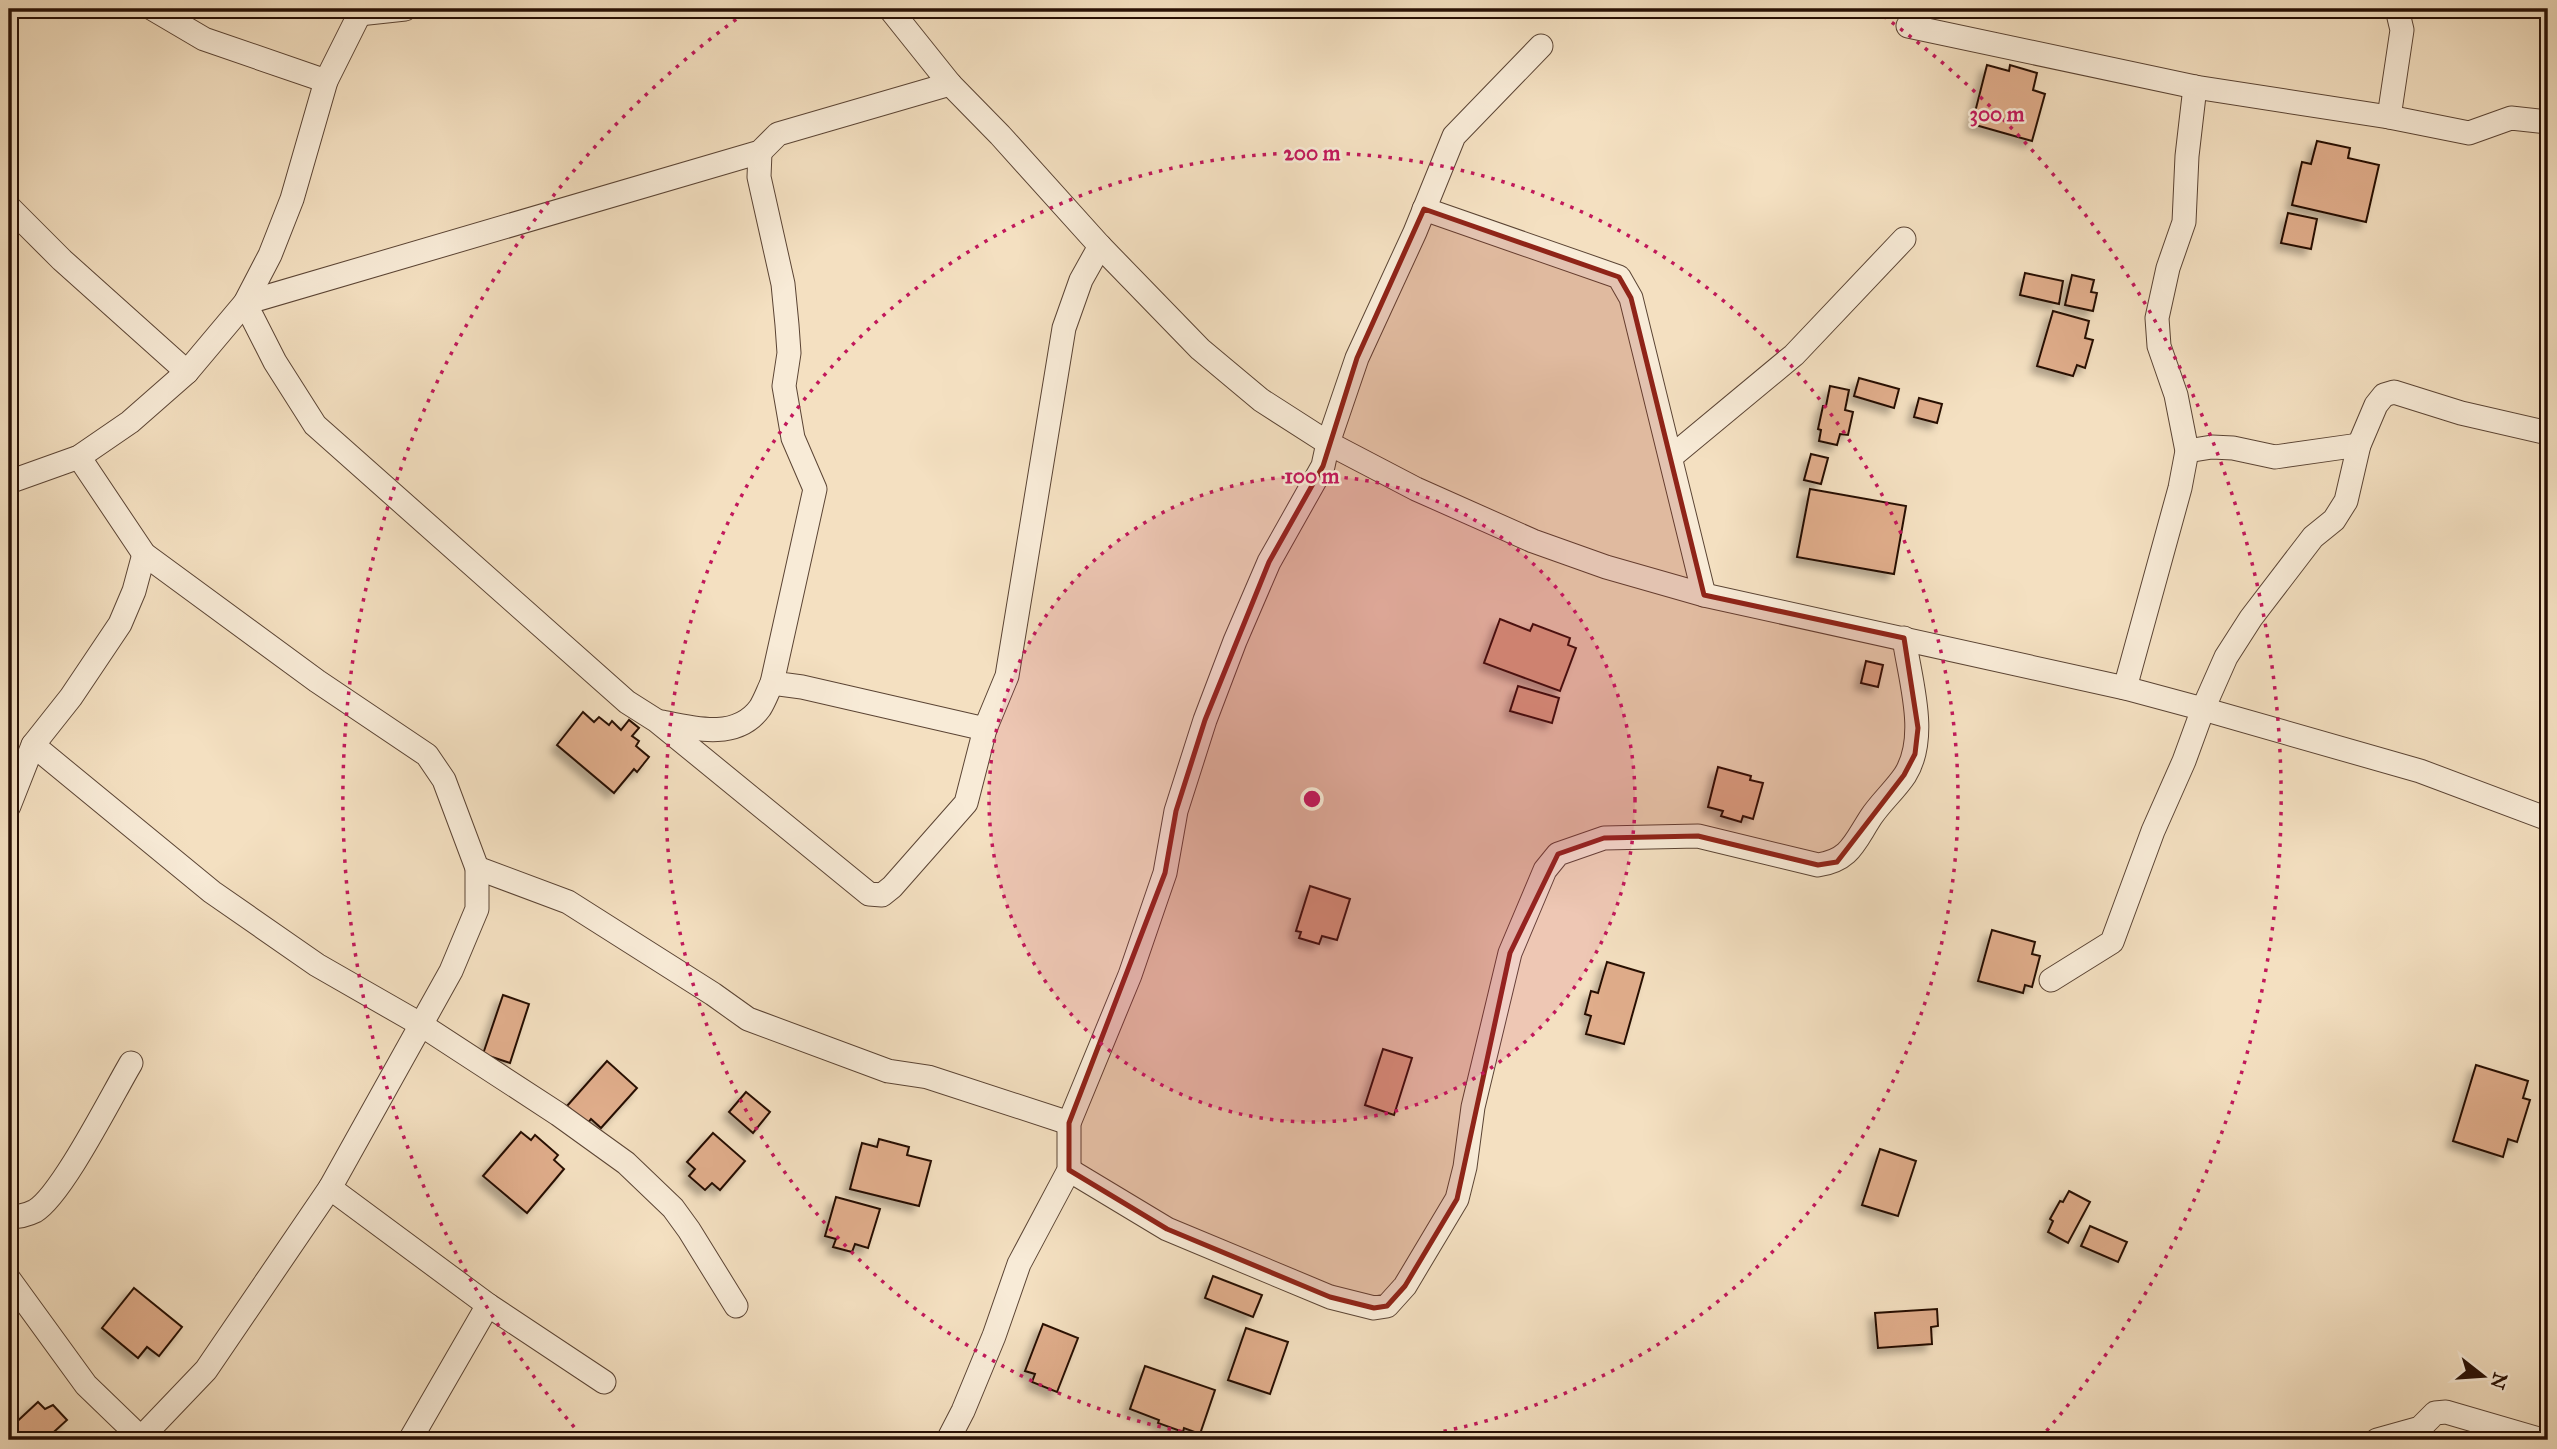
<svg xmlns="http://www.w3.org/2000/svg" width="2557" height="1449" viewBox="0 0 2557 1449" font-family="'IM FELL Great Primer',serif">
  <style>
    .building { fill: #e0ad8b; stroke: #281005; stroke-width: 2; filter: url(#shadow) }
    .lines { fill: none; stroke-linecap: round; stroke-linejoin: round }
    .minor-casing { stroke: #5b4434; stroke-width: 25 }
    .minor { stroke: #f8ebd7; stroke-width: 23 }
    .marked { fill: #8f2418; fill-opacity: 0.2; stroke: #8f2418; stroke-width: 5; stroke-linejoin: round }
    .ring { fill: none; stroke: #c2185b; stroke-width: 3.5; stroke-dasharray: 3.5 7 }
    .centre { fill: #c2185b; stroke: #f8ebd7; stroke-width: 3.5 }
    .ring-label { font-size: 21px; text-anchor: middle; font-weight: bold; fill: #c2185b; stroke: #f8ebd7; stroke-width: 5; stroke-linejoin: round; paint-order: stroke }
  </style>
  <defs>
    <filter id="shadow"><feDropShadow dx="-6" dy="6" stdDeviation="3.5" flood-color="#0004"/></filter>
  </defs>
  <rect width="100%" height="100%" fill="#f4e0c1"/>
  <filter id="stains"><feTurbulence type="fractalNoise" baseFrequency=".00286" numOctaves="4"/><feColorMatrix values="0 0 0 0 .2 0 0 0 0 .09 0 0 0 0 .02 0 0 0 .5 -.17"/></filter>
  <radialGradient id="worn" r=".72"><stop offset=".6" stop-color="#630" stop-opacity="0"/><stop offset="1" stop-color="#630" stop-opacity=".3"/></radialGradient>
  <g class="building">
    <polygon points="1987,65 2009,71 2010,65 2037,73 2033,90 2045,94 2032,141 1972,124"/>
    <polygon points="2317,141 2350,148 2348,158 2379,165 2366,222 2292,205 2302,162 2311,164"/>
    <polygon points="2288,213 2317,219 2311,249 2281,243"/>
    <polygon points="2025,273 2063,281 2059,304 2020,295"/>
    <polygon points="2072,275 2094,280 2091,292 2097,293 2093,311 2065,305"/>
    <polygon points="2053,311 2089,321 2085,338 2093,340 2085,368 2077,365 2073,376 2037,366"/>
    <polygon points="1859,378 1899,389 1894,408 1854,396"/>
    <polygon points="1830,386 1849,390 1845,410 1853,412 1848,435 1840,434 1837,445 1819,441 1821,430 1818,429 1823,406 1826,406"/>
    <polygon points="1919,398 1942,404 1937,423 1914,417"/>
    <polygon points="1811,454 1828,458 1821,484 1804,480"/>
    <polygon points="1810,489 1906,506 1894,574 1797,557"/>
    <polygon points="1500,619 1530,631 1533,624 1570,638 1568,645 1576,648 1560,691 1484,663"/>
    <polygon points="1866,661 1883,665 1878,687 1861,683"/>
    <polygon points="1518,686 1559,698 1552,723 1510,711"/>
    <polygon points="583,712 594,722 599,717 609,725 612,721 621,730 629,720 639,728 632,736 639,741 636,746 649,757 637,772 634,769 614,793 557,745"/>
    <polygon points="1718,767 1751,776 1750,780 1763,783 1753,819 1743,816 1741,822 1721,816 1723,811 1708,807"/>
    <polygon points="1310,886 1350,899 1337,940 1322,936 1319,944 1299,938 1301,932 1296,931"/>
    <polygon points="1992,930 2035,942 2032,954 2040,956 2032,987 2025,985 2023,993 1978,981"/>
    <polygon points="1607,962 1644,973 1624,1044 1586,1034 1591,1016 1585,1014 1591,991 1598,993"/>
    <polygon points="503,995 529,1004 510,1063 483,1054"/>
    <polygon points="1383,1049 1412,1058 1394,1115 1365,1105"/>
    <polygon points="607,1061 637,1088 601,1128 591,1119 587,1124 567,1106"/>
    <polygon points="2476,1065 2528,1081 2523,1098 2530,1100 2517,1142 2508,1139 2503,1157 2453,1141"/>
    <polygon points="746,1092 770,1112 753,1133 729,1112"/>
    <polygon points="521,1132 531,1140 535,1135 558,1155 554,1160 564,1169 527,1213 483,1176"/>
    <polygon points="713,1133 745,1161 720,1190 712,1183 705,1190 689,1176 695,1169 687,1162"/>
    <polygon points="879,1139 909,1147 907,1155 931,1161 919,1206 850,1189 862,1143 877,1147"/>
    <polygon points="1880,1149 1916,1161 1898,1216 1862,1205"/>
    <polygon points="2069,1191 2090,1202 2068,1243 2048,1232 2053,1221 2050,1219 2060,1201 2063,1202"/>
    <polygon points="836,1197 880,1209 868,1248 855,1244 852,1252 833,1247 836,1239 825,1236"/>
    <polygon points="2090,1226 2127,1242 2118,1262 2081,1246"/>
    <polygon points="1213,1276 1262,1295 1253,1317 1205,1298"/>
    <polygon points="134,1288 182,1327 159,1356 147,1347 138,1358 102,1328"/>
    <polygon points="1937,1309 1938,1326 1931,1327 1932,1344 1878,1348 1875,1313"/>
    <polygon points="1043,1324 1078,1338 1057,1392 1032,1382 1035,1374 1025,1371"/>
    <polygon points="1246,1328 1288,1342 1270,1394 1228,1380"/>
    <polygon points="1145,1366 1215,1390 1200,1434 1184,1428 1183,1432 1158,1423 1159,1420 1130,1409"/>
    <polygon points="38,1402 45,1409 53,1405 67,1420 45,1440 9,1440 9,1429"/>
  </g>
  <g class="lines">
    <g class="minor-casing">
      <g id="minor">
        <polyline points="153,9 204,39 326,81"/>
        <polyline points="890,9 950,84 1000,135 1100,246 1200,349 1261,400 1328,443 1416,489 1533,541 1606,567 1704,595 2125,688 2203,709 2420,771 2548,819"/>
        <polyline points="359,14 405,9"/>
        <polyline points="1908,26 2195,87 2389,117 2469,133 2511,118 2548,122"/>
        <polyline points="950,84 778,134 760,152 245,303 275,362 315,425 627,702 657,721 869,894 882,895 892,887 966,803 985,729 1007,676 1064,328 1081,280 1100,246"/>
        <polyline points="2389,117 2402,30 2397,9"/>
        <polyline points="760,152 759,177 783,284 787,325 789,353 784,386 793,438 815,489 772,683 802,687 985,729"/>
        <polyline points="9,207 62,260 187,372"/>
        <polyline points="1424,209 1619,277 1631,298 1704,595"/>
        <polyline points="2187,451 2212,447 2233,448 2275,457 2359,445"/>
        <polyline points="79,457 144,554 317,681 427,755 444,780 477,868 477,909 451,971 330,1188 206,1370 141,1438"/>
        <polyline points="1671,457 1794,355 1904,239"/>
        <polyline points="9,482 79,457 130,422 187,372 245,303 270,255 292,199 326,81 362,9"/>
        <polyline points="2125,688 2180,488 2187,451 2176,395 2159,346 2157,318 2168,268 2184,222 2187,156 2195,87"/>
        <path d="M 662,722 C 695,729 737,740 760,708 C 765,700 768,691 772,683"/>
        <polyline points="33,745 212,892 317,965 420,1024 558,1114 626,1163 673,1208 689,1230 736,1306"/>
        <polyline points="9,806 33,745 71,697 120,624 134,591 144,554"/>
        <polyline points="477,868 568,902 713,994 748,1019 888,1071 928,1077 1069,1123"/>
        <polyline points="2051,980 2112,942 2153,831 2184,761 2203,709 2226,657 2251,618 2313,537 2334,520 2346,501 2359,445 2376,405 2384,395 2394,392 2461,413 2548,433"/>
        <path d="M 1069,1170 L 1167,1229 L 1330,1297 L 1374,1308 L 1387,1306 L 1405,1286 L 1457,1199 L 1465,1167 L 1473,1107 L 1510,953 L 1545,870 L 1558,854 L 1604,838 L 1698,836 L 1818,865 C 1850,860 1854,843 1871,817 C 1881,802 1895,790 1905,775 C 1929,737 1910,680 1904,638"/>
        <polyline points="330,1188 488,1305 604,1382"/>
        <path d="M 9,1217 C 17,1217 27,1215 35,1211 C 62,1195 112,1095 131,1063"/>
        <polyline points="9,1279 86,1385 143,1440"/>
        <polyline points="410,1440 488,1305"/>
        <polyline points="948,1440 963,1411 994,1336 1019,1264 1069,1170 1069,1123 1130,975 1165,873 1176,811 1205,720 1235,641 1269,562 1323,466 1328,443 1357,358 1415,232 1454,136 1541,46"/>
        <polyline points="2377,1440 2420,1428 2435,1413 2446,1412 2542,1440"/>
      </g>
    </g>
    <use href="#minor" class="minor"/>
  </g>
  <path class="marked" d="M 1424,209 L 1619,277 L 1631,298 L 1704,595 L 1904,638 L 1918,728 L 1915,754 L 1904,775 L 1837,862 L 1818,865 L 1698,836 L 1604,838 L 1558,854 L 1510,953 L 1457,1199 L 1405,1286 L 1387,1306 L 1374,1308 L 1330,1297 L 1167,1229 L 1069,1170 L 1069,1123 L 1165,873 L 1176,811 L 1205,720 L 1269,562 L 1323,466 L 1357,358 Z"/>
  <circle cx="1312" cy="799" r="323" fill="#c2185b" fill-opacity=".12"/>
  <g class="ring">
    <circle cx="1312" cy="799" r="323"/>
    <path d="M1233 1440A646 646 0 1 1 1391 1440"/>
    <path d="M581 1435A969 969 0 0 1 749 10M1875 10A969 969 0 0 1 2043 1435"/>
  </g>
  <circle cx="1312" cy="799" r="10" class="centre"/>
  <g class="ring-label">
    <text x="1997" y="121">300 m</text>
    <text x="1312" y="160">200 m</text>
    <text x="1312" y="483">100 m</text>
  </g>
  <rect width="2557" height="1449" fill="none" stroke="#f4e0c1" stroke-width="35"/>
  <rect x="10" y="10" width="2536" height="1428" fill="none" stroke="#281005" stroke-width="3.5"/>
  <rect x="18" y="18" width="2522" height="1414" fill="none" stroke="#281005" stroke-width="2"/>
  <g transform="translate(2483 1376) rotate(107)" stroke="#f8ebd7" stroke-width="5" paint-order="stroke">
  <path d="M0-5L12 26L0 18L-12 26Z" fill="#281005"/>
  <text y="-10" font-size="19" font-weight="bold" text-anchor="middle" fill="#281005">N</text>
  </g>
  <rect width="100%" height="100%" filter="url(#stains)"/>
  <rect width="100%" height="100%" fill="url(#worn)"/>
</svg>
